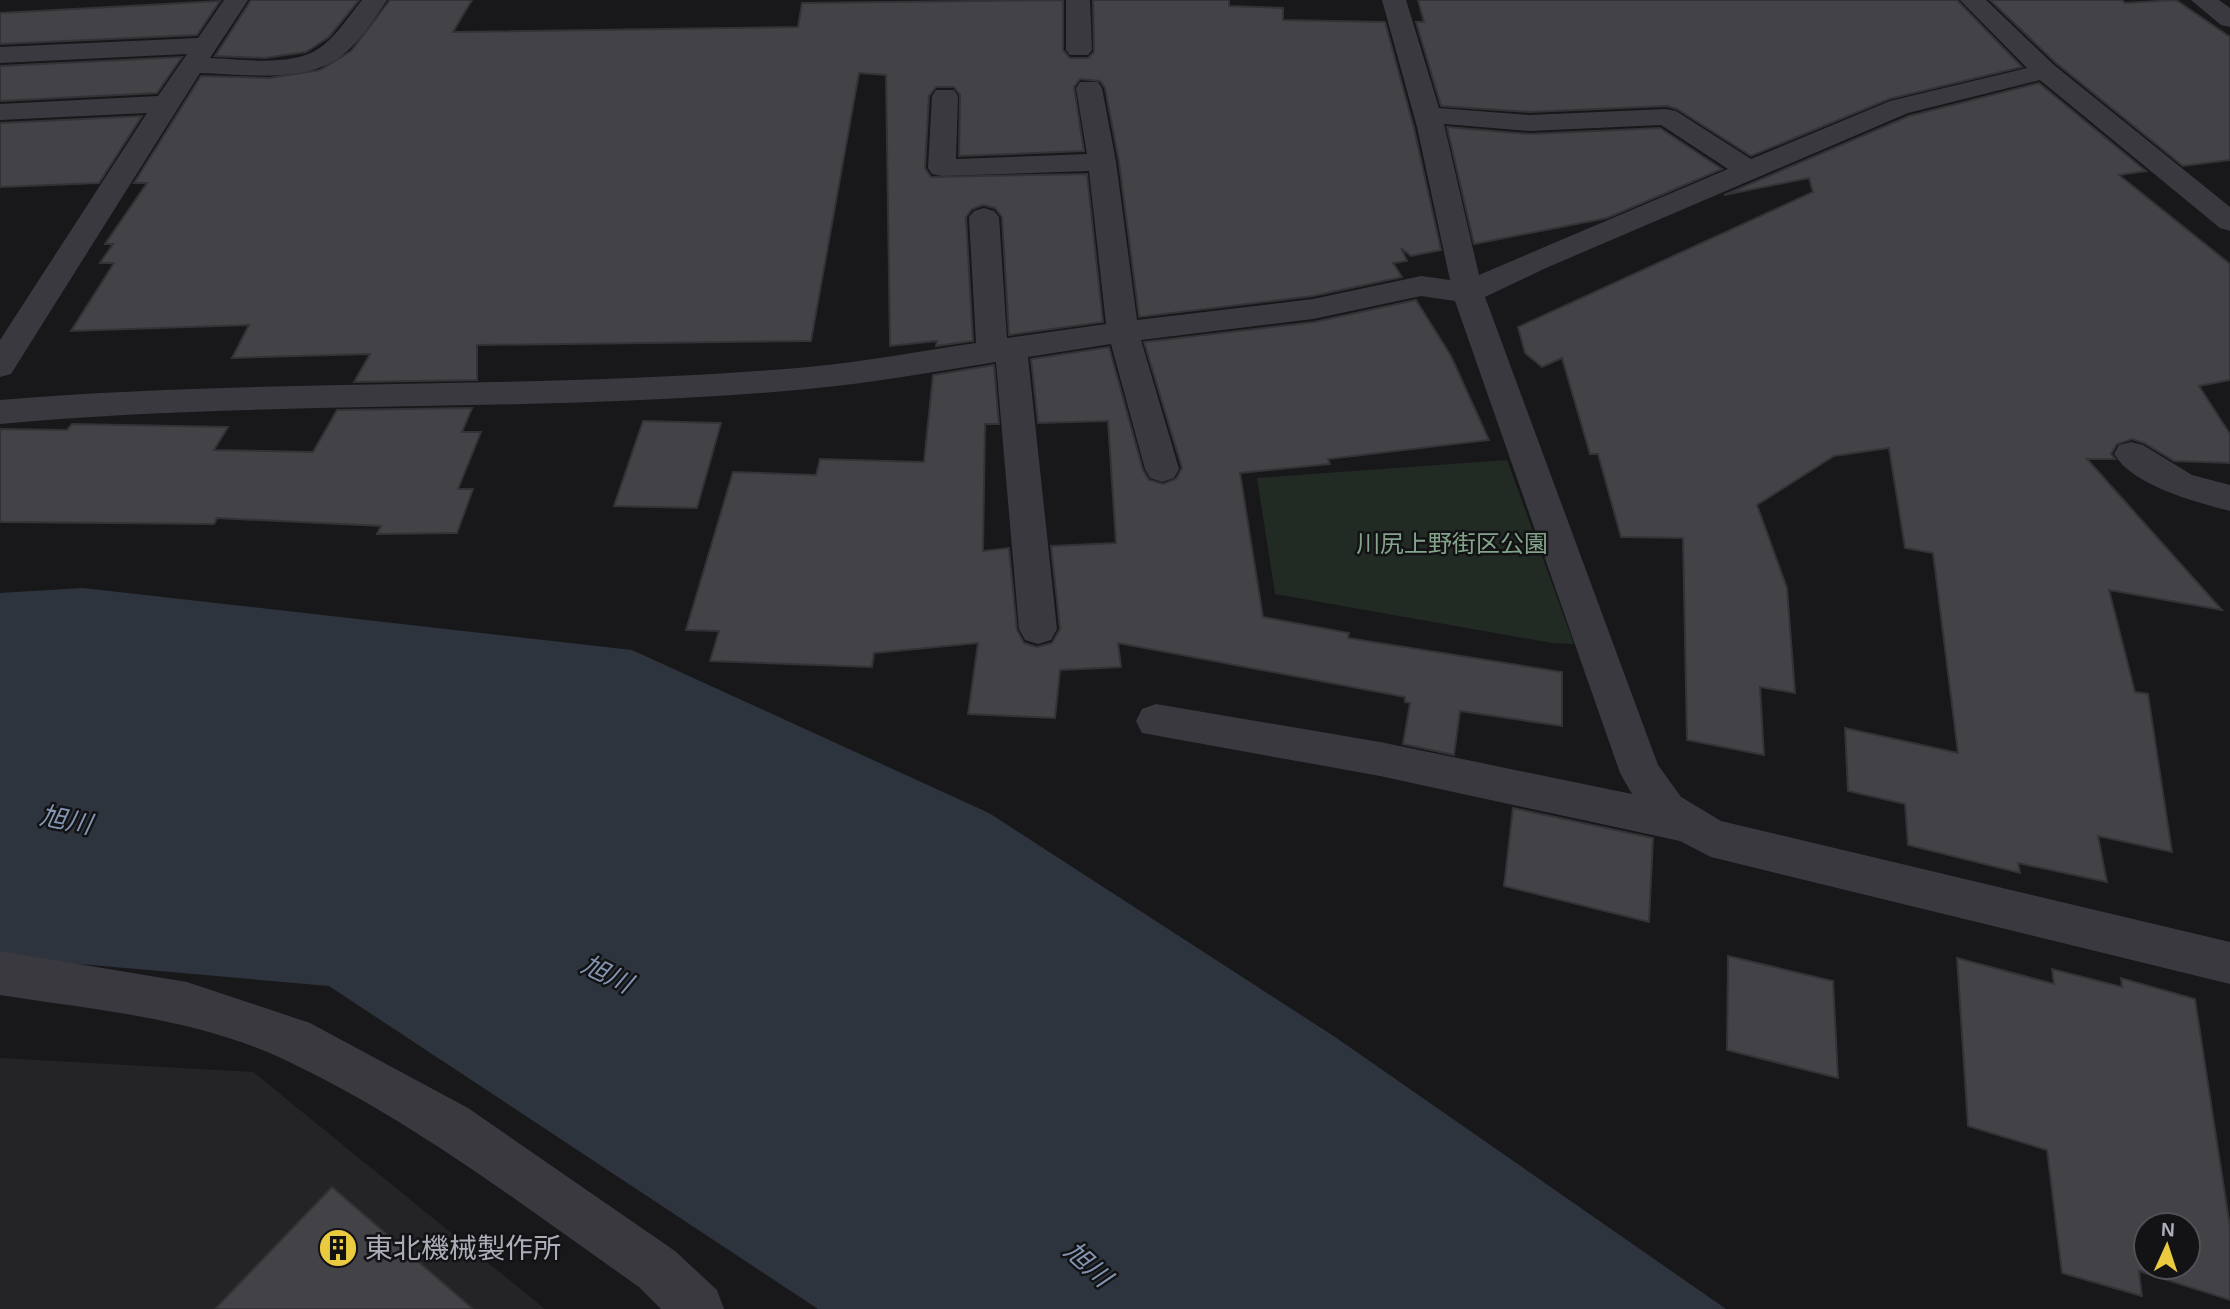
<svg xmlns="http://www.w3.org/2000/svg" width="2230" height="1309" viewBox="0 0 2230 1309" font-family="Arial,'Noto Sans JP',sans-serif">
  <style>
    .built { fill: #242427 }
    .green { fill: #222a24 }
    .water { fill: #2e343d }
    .building { fill: #424247; stroke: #333236; stroke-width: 2; fill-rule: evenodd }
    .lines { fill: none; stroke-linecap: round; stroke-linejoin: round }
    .minor { fill: #39393f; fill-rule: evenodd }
    .labels { text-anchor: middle; stroke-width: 5; stroke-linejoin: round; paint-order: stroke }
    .park-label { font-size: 24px; fill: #83a38a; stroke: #131315 }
    .water-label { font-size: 26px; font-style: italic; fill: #8495b2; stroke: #131315 }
    .near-poi-label { font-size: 28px; fill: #abadb9; stroke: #131315; text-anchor: start }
  </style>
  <rect width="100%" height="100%" fill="#18181a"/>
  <polygon class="built" points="0,1058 253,1072 545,1309 0,1309"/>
  <polygon class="green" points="1507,460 1574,644 1552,643 1275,594 1257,478"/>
  <polygon class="water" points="83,588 632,650 989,813 1335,1037 1726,1309 818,1309 329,986 0,957 0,593"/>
  <g class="building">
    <polygon points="251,0 359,0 329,37 306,52 265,58 215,56"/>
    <polygon points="390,0 472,0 453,32 798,27 802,3 1063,0 1063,50 1070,58 1088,58 1094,52 1093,0 1229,0 1229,6 1283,8 1283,20 1385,22 1414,128 1441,250 1411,256 1401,248 1407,261 1393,263 1402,277 1313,296 1139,317 1119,162 1105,88 1100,81 1080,79 1074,87 1084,151 959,156 960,95 954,87 936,87 929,96 925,168 931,177 1087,174 1103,322 1009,335 1002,217 995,208 983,205 972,209 966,217 973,341 936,346 937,341 890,346 886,75 859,73 811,341 477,345 477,380 354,382 370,354 232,358 249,325 71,331 114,263 100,263 113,244 105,244 147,183 134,183 201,76 269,78 320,70 351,51"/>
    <polygon points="1418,0 1957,0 2022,67 1889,99 1751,156 1677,109 1667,106 1530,112 1441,106 1416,22 1424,22"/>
    <polygon points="1990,0 2122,0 2125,3 2176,0 2230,37 2230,160 2183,166 2056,63"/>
    <polygon points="220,1 197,35 0,44 0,13"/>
    <polygon points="182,57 157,93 0,101 0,66"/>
    <polygon points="2039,83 2146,171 2119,175 2230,264 2230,380 2199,386 2230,434 2230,463 2174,461 2144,443 2132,439 2117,444 2111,454 2115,459 2087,459 2222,610 2109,590 2135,692 2148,694 2172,852 2098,836 2107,882 2018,863 2020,873 1908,845 1905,804 1848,791 1845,728 1958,753 1933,553 1905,548 1889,448 1834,456 1757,505 1787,588 1795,693 1760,687 1764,755 1687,740 1683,538 1621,537 1598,454 1590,454 1562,358 1542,367 1525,353 1518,327 1813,192 1809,178 1724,195 1909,116"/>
    <polygon points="142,116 99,183 0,187 0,123"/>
    <polygon points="1447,127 1530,134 1660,128 1722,169 1607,218 1474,244"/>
    <polygon points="1416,300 1451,356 1489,440 1328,459 1330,464 1240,473 1263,617 1349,633 1348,638 1562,672 1562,726 1460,711 1454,755 1403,744 1410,703 1405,702 1405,697 1118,643 1121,667 1060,670 1055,718 968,714 978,643 874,653 872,667 710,661 719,631 686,630 733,472 816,475 820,459 924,462 933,375 994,365 999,424 985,424 983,551 1009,548 1017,630 1024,643 1037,647 1052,643 1060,629 1051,546 1116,543 1108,421 1038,423 1031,359 1109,347 1143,470 1149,480 1163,484 1176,479 1182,468 1144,342 1314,322"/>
    <polygon points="472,408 462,432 481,432 458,489 473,489 457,533 377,534 381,526 217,518 214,524 0,522 0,429 67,430 72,424 228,427 214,450 313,452 337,410"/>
    <polygon points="643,421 721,423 697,508 614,506"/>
    <polygon points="1513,808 1653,838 1649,922 1504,886"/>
    <polygon points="1728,956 1833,981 1838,1078 1727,1050"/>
    <path d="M 1957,958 L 2054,984 L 2052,969 L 2122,987 L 2121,978 L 2195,999 L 2230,1227 L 2230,1300 L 2139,1271 L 2142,1296 L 2062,1273 L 2047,1150 L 1968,1126 ZM 2146,1225 L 2188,1225 L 2188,1267 L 2146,1267 Z"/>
    <polygon points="332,1187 473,1309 215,1309"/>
  </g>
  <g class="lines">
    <g class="minor">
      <path d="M 224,0 L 248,0 L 210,58 C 242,59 290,67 318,49 C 336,37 348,17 362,0 L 387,0 C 373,21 356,48 334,61 C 297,83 241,74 200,73 L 11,374 L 0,377 L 0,340 L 147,113 L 0,120 L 0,104 L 158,96 L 187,54 L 0,63 L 0,47 L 198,38 Z"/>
      <polygon points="1066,0 1090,0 1092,50 1088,55 1070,55 1066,50"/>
      <path d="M 1382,0 L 1406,0 L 1439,108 L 1530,115 L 1666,109 L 1676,111 L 1751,159 L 1890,101 L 2027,68 L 1960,0 L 1986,0 L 2054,65 L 2230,207 L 2230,231 L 2220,228 L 2040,80 L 1908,113 L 1546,268 L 1485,297 L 1658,765 L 1681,797 L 1721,821 L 2230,942 L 2230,984 L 1711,857 L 1680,841 L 1380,776 L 1142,733 L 1136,721 L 1142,709 L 1156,704 L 1380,742 L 1632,794 L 1620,773 L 1455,301 L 1421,296 L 1313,319 L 1141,340 L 1179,469 L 1174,478 L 1162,482 L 1150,478 L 1145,469 L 1111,344 L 1028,357 L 1057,629 L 1051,640 L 1038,644 L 1025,640 L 1019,629 L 996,362 C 935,372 870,383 808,389 C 539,414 268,399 0,424 L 0,400 C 269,377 539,391 808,367 C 864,362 920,351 976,343 L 969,217 L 974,211 L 984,208 L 994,211 L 999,217 L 1007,338 L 1106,324 L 1089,171 L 942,176 L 932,174 L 928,168 L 932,96 L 936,90 L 954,90 L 958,96 L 956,159 L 1087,154 L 1076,88 L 1080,82 L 1098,82 L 1102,88 L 1116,162 L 1137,320 L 1313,299 L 1421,276 L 1450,280 L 1417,127 ZM 1444,124 L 1530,131 L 1661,125 L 1728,169 L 1479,275 Z"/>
      <polygon points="2191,0 2219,0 2230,8 2230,27 2221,25"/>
      <path d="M 2131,442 L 2143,445 L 2192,475 L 2230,485 L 2230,511 C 2196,502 2133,486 2114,454 L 2119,445 Z"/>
      <path d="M 0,951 L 187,982 L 310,1023 L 468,1108 L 675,1251 L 717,1290 L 724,1309 L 661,1309 L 639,1287 C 524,1206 411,1119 283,1059 C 196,1018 94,1010 0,995 Z"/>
    </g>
  </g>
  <defs>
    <g id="building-disc" transform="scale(2.0125)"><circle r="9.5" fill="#eacb3f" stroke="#131315"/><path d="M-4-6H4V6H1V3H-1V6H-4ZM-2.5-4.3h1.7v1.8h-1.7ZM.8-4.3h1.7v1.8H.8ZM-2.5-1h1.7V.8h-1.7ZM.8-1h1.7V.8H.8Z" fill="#111"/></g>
  </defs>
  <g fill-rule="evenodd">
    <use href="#building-disc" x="338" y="1248"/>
  </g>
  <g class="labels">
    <g class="park-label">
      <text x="1452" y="552">川尻上野街区公園</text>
    </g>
    <g class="water-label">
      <text transform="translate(66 820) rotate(11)" y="9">旭川</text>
      <text transform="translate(607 974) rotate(26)" y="9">旭川</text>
      <text transform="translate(1088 1264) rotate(42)" y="9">旭川</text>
    </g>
    <g class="near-poi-label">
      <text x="365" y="1258">東北機械製作所</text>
    </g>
  </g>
  <g transform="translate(2167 1246) rotate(3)"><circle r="33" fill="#131315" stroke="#505157" stroke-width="2"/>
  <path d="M0-5L12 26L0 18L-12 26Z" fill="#eacb3f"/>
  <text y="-10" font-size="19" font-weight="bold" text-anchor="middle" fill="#abadb9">N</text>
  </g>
</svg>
